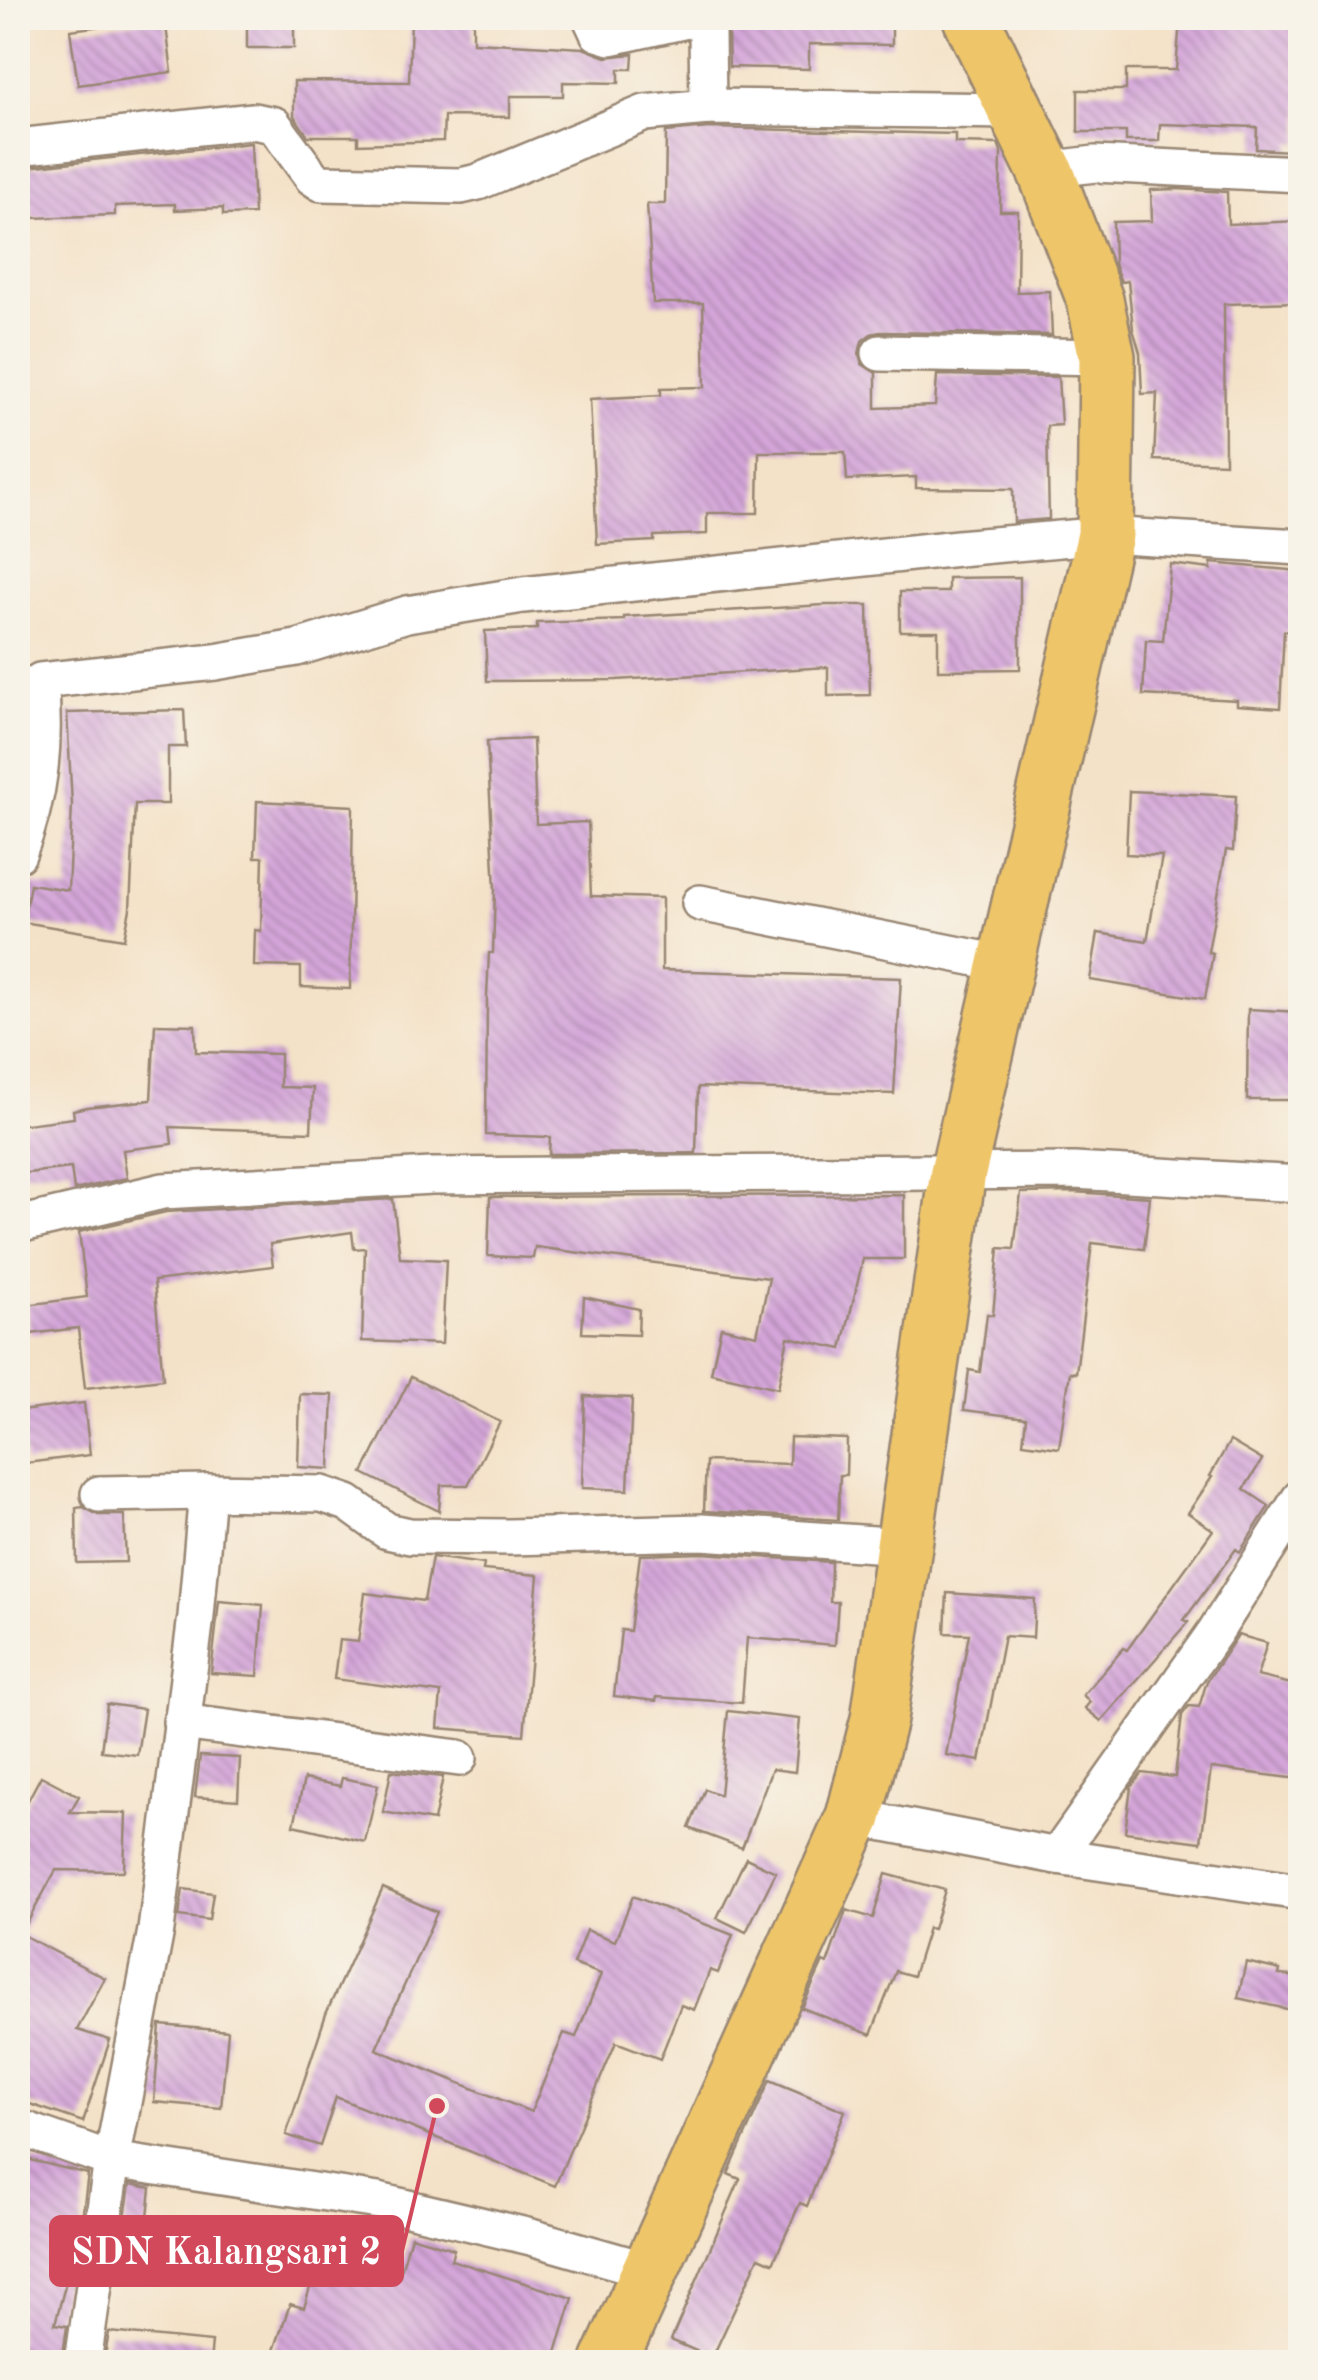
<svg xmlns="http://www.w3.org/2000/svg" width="1318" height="2380" viewBox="0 0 1318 2380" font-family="'Old Standard TT',serif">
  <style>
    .building { fill: url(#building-back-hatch) }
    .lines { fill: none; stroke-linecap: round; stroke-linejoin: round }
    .minor-casing { stroke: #988673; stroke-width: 40 }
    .primary-casing { stroke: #988673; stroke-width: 60 }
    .minor { stroke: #fff; stroke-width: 35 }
    .primary { stroke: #eec569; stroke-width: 55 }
    .leader { fill: none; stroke: #d1495b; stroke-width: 4 }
    .callout-dot { fill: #d1495b; stroke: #f7f3e8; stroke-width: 4 }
    .callout { fill: #d1495b; stroke: #d1495b; stroke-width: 4 }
    .callout-label { font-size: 38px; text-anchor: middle; font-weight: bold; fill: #fff }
  </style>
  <defs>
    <pattern id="building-back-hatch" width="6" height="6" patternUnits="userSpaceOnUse" patternTransform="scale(2.5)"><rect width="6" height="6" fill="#d4a6d9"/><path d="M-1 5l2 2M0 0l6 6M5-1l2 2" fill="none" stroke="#ad87af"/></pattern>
  </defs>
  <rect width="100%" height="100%" fill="#f7f3e8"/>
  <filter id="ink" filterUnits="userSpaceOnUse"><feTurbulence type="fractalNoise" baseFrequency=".01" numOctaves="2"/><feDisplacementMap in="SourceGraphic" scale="20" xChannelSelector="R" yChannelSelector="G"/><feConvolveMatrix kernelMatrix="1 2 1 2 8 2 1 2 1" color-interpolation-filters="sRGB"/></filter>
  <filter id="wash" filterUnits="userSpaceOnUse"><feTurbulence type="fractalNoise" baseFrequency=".0048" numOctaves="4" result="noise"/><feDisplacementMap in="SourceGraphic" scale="40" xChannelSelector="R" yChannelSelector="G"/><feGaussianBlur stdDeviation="2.25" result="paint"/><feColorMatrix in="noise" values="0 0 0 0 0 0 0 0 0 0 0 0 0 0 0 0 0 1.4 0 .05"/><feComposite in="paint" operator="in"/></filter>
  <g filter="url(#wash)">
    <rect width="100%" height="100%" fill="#f4e2c8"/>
    <g id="blocks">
      <g class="building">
        <polygon points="165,18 172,72 78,85 70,30"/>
        <rect x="247" y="18" width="47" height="30"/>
        <polygon points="411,18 473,18 473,42 583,48 606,57 633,54 632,69 619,69 619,83 563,82 563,96 510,96 510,117 444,116 443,141 358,144 358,136 308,136 294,116 294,81 409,82"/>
        <polygon points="724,18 892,18 892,45 809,44 809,69 729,67 728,32"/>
        <polygon points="1180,20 1300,28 1300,143 1291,143 1291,151 1256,149 1257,127 1160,124 1159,141 1126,141 1126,132 1078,132 1078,90 1126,90 1126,70 1176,70"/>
        <polygon points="709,128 955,134 955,143 998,144 1001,152 1000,211 1018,211 1017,292 1050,291 1052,335 880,332 871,334 862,341 859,354 862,364 876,373 876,408 935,406 937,375 1058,377 1061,425 1047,426 1049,519 1014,522 1013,489 916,488 916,477 847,480 845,452 759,452 758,513 707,513 707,534 654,536 654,541 597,544 590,399 661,395 661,388 705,387 703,303 653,303 647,204 665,204 666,132"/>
        <polygon points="251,143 254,214 223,215 223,208 175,210 175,204 115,206 115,215 32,218 31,201 18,204 18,168"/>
        <polygon points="1177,189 1227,192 1228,224 1300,221 1300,302 1224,304 1225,463 1154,460 1157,393 1142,394 1140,353 1133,329 1128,281 1121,282 1114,264 1113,222 1152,221 1151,190"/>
        <polygon points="1211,563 1300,571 1300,633 1284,631 1280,708 1237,705 1237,700 1143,695 1146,640 1163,641 1170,564 1211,569"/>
        <polygon points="1020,577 1020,669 938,670 938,631 900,631 900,592 948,592 948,578"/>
        <polygon points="824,605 868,605 870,695 828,696 828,667 616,680 487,681 485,631 537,629 537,623 624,620 624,617"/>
        <polygon points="184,710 186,747 168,747 168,804 135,804 130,909 124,939 23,922 30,884 68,890 72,805 67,713"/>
        <polygon points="533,739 536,824 588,822 591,896 662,898 662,970 901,978 894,1094 698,1087 696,1153 549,1154 550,1137 486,1135 487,996 489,953 493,953 495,889 487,741"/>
        <polygon points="1129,791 1236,796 1233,851 1226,850 1208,952 1213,953 1205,999 1090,980 1098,933 1147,941 1162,856 1126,854"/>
        <polygon points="257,801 353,806 350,989 301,987 301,967 254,966 255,930 261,931 263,857 255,857"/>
        <polygon points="1248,1009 1300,1012 1300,1100 1247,1100"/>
        <polygon points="155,1024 195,1025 196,1052 280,1054 280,1087 313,1088 311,1132 170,1127 172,1144 123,1150 127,1178 74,1190 71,1168 18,1174 18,1125 74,1118 73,1110 87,1107 151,1100"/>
        <polygon points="1073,1192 1150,1197 1144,1249 1092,1243 1076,1373 1070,1372 1059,1448 1023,1443 1026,1418 964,1410 969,1370 980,1372 987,1314 993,1315 999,1248 1014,1249 1021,1193"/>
        <polygon points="904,1195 904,1259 863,1259 842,1349 788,1337 778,1388 711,1373 721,1327 757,1335 769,1278 535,1247 533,1258 488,1256 490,1197"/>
        <polygon points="393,1199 400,1258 446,1260 442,1344 362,1341 365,1248 354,1249 352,1232 270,1244 273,1266 154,1281 163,1379 85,1388 78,1328 30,1334 26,1305 87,1297 79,1232 166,1212"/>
        <polygon points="584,1297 639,1309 638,1335 582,1333"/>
        <polygon points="411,1377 500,1422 468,1485 441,1485 439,1511 363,1473"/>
        <polygon points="300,1394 333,1395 330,1469 298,1467"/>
        <polygon points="585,1396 632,1398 628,1490 582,1488"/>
        <polygon points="84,1403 90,1455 26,1463 20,1411"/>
        <polygon points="790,1437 847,1439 846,1475 840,1475 838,1520 704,1511 706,1461 789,1464"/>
        <polygon points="1230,1441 1262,1460 1244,1489 1269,1506 1240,1552 1236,1549 1184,1620 1188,1622 1101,1721 1085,1708 1090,1702 1083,1695 1124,1648 1127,1650 1213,1530 1188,1513 1212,1477 1210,1476"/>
        <polygon points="83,1507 98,1515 124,1515 126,1562 77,1563 76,1508"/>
        <polygon points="702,1553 831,1562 830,1602 838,1602 835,1645 747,1638 742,1703 657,1697 656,1701 614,1696 621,1630 630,1631 640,1555"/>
        <polygon points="432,1557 484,1564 483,1570 538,1575 524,1735 438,1728 441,1693 334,1679 339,1640 358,1642 365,1593 424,1601"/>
        <polygon points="947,1593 1035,1599 1033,1638 1004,1636 980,1761 946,1755 969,1634 945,1633"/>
        <polygon points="219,1601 263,1605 258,1676 211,1673"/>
        <polygon points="1238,1635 1267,1643 1257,1676 1300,1686 1300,1779 1211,1768 1201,1842 1125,1832 1131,1787 1142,1773 1175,1777 1182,1715 1189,1706 1199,1707 1207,1681"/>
        <polygon points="107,1704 144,1709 137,1755 101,1751"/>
        <polygon points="728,1711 800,1719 795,1772 772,1769 742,1848 689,1828 705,1789 720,1795"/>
        <polygon points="200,1756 240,1758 238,1800 195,1797"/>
        <polygon points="391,1771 443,1777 434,1821 383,1812"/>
        <polygon points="41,1776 79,1796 70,1812 126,1813 124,1871 56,1870 21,1934 105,1978 77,2030 110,2040 83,2122 18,2100 18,1819"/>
        <polygon points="342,1778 378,1785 365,1842 294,1825 304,1779 340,1786"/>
        <polygon points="746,1858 776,1872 746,1932 717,1918"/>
        <polygon points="886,1874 945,1890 933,1929 928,1928 913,1976 896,1971 871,2035 802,2008 823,1962 827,1964 846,1910 873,1918"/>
        <polygon points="383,1888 437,1912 376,2049 531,2112 564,2033 576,2037 601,1974 573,1964 586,1930 615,1941 633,1896 733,1935 718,1973 710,1970 694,2010 681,2005 660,2059 616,2042 555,2186 336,2097 320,2146 286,2135 326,2014"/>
        <polygon points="183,1889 213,1893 209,1920 179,1916"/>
        <polygon points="1246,1962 1280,1970 1279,1975 1300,1977 1300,2012 1238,1998"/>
        <polygon points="160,2025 228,2031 221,2108 154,2102"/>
        <polygon points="770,2080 845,2111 807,2206 800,2203 773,2263 759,2257 712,2358 671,2340 740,2179 728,2174"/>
        <polygon points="18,2157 88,2174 78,2248 75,2247 55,2324 67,2326 62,2362 18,2359"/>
        <polygon points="130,2184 151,2188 144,2255 120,2252"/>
        <polygon points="411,2236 454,2249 451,2260 573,2298 553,2362 270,2362 290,2304 304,2308 321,2250 400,2274"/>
        <polygon points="109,2332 212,2342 210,2362 104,2362"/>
      </g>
    </g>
  </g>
  <g filter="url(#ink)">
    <use href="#blocks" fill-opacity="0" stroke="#988673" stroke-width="2.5"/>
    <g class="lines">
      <g class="minor-casing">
        <g id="minor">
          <polyline points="591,18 598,33 611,37 692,19 703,21 707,32 708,107"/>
          <polyline points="18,147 253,121 274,125 312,177 321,183 461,186 478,182 645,113 708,107 1014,111"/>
          <polyline points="1045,170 1095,164 1300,174"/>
          <polyline points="880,353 1107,357"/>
          <path d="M 18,854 C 41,796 46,742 40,681 L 215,662 L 297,648 L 407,614 L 523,595 L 958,548 L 1105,535 L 1300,547"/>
          <polyline points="700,903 1006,964"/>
          <polyline points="18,1225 163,1191 432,1176 1074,1171 1300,1184"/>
          <polyline points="99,1494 207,1492"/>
          <polyline points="181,1722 459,1758"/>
          <polyline points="854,1817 1057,1856 1300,1892"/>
          <polyline points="1057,1856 1215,1632 1300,1498"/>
          <polyline points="18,2127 112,2160 378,2201 531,2237 650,2271"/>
          <polyline points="83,2362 112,2160 156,1930 196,1616 207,1492 322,1494 348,1503 387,1531 410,1536 509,1537 702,1532 903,1546"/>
        </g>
      </g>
      <g class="primary-casing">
        <polyline id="primary" points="609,2362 854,1817 879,1719 958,1172 1105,535 1107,357 1095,300 1045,170 971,18"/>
      </g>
      <use href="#minor" class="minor"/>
      <use href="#primary" class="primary"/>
    </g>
  </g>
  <path class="leader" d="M437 2106L402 2251"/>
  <circle class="callout-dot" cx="437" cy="2106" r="10"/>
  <rect class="callout" x="51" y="2217" width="351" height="68" rx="10"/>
  <g class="callout-label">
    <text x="226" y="2264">SDN Kalangsari 2</text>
  </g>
  <rect width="1318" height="2380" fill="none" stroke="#f7f3e8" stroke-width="60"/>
</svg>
